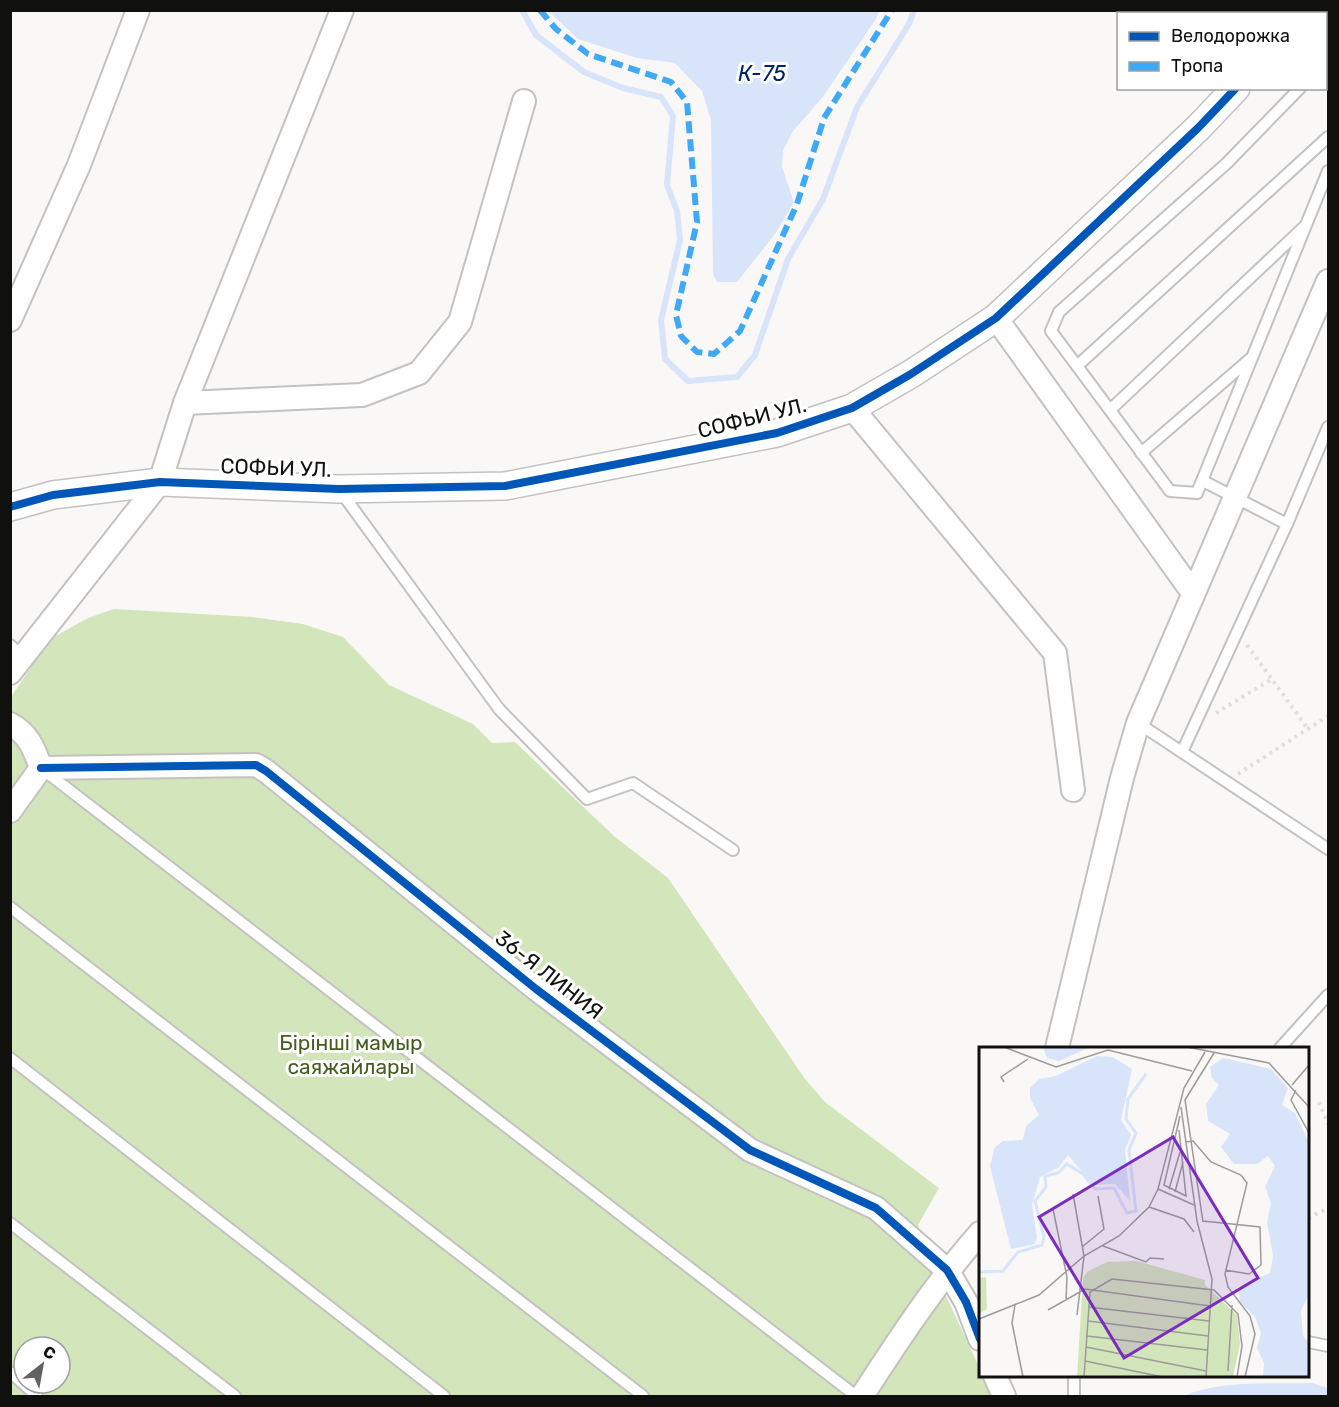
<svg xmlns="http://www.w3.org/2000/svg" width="1339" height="1407" viewBox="0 0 1339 1407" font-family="Rubik,sans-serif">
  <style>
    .green { fill: #d3e5bb; fill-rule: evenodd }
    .water { fill: #d7e4fa }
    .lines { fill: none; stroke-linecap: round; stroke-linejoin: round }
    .stream { stroke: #d7e4fa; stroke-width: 6 }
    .service-casing { stroke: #c3c2c0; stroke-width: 14 }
    .minor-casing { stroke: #c3c2c0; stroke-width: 26 }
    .tertiary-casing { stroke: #c3c2c0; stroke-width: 30 }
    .path { stroke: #dededd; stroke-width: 4; stroke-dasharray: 3 4.5; stroke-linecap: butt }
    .service { stroke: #fefefe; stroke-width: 10 }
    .minor { stroke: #fefefe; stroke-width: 22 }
    .tertiary { stroke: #fefefe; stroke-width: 27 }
    .quiet { stroke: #3fa9f5; stroke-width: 6; stroke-dasharray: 12 6; stroke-linecap: butt }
    .cycleway-casing { stroke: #fff; stroke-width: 11 }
    .cycleway { stroke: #0057b8; stroke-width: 8 }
    .labels { text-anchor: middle; stroke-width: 6; stroke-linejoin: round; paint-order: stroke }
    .street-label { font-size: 21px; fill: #10100e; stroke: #fff }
    .park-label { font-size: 21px; fill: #455e20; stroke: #fff }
    .water-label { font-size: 22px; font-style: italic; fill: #022366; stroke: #fff }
    .inset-river { fill: none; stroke: #d7e4fa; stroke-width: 3 }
    .inset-road { fill: none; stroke: #9c9b99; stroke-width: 1.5 }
    .view { fill: #7b2cbf; fill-opacity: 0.15; stroke: #7b2cbf; stroke-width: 3 }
    .inset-edge { fill: none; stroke: #10100e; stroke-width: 3 }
  </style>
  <rect width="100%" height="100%" fill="#faf8f6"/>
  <path class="green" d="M 114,609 L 253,617 L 303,624 L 343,637 L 389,685 L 473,724 L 492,743 L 515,742 L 614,836 L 668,878 L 805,1079 L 825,1102 L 939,1188 L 918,1225 L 933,1268 L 980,1369 L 980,1376 L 984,1376 L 993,1396 L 11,1396 L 11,697 L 50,639 L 88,618 ZM 24,1347 L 60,1347 L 60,1383 L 24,1383 Z"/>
  <g class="water">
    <polygon points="548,11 879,11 876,19 822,98 793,131 783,150 782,167 794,202 775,234 737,282 717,282 713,274 711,120 702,91 675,63 637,58 578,39"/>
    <path d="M 1312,1383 L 1328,1388 L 1328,1396 L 1184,1396 C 1218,1380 1274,1384 1312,1383 Z"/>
  </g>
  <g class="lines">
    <polyline class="stream" points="522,10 536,35 584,72 623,88 661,97 673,116 667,185 677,211 680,240 661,320 665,359 688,381 737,377 755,355 788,259 823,199 857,107 909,24 914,10"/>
    <g class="service-casing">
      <g id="service">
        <polyline points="1326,62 1328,59"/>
        <polyline points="1300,88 1227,163 1059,312 1051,331 1170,491 1197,493 1328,171"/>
        <polyline points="1077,366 1328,137"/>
        <polyline points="1110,410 1304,227"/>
        <polyline points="1141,453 1250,359"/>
        <polyline points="1203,481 1287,524"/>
        <polyline points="341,492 499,709 587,799 633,783 733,850"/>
        <polyline points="10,645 23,657"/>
        <polyline points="1138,723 1328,849"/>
        <polyline points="1182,752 1287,524 1328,427"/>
        <polyline points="46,772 856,1396"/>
        <polyline points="10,907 643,1396"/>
        <polyline points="1280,1048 1328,995"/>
        <polyline points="10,1058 444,1396"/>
        <polyline points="10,1223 235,1396"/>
        <polyline points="1308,1342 1328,1346"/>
        <polyline points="10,1372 37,1396"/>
        <polyline points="1074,1376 1074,1396"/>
      </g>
    </g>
    <g class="minor-casing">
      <g id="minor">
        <polyline points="996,318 1193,593"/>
        <polyline points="10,320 79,165 138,10"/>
        <polyline points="185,403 362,395 419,373 460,322 524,101"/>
        <polyline points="852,408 1055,653 1073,790"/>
        <polyline points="10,673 160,482 185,403 342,10"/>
        <path d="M 10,724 C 29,734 34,749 41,768"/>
        <polyline points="41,768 256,765 266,771 536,989 750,1150 876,1208 947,1270 966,1302 980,1339"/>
        <polyline points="10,811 41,768"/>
        <polyline points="1057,1048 1122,778 1138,723 1328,281"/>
        <polyline points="995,1376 1004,1396"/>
        <path d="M 862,1396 C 899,1339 935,1284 980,1233"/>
      </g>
    </g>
    <g class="tertiary-casing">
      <g id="tertiary">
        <polyline points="1308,14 1311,10"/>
        <polyline points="10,507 53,495 160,482 339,489 505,486 777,433 852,408 911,374 996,318 1198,128 1236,88"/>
      </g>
    </g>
    <g class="path">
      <polyline points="1247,645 1308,729"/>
      <polyline points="1216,713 1272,679"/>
      <polyline points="1238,774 1328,716"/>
      <polyline points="1319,1102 1328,1124"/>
      <polyline points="1308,1218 1328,1208"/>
    </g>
    <use href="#service" class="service"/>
    <use href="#minor" class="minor"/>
    <use href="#tertiary" class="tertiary"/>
    <polyline class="quiet" points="540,10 556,29 588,54 671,82 687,102 697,222 676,315 681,336 697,352 714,354 740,331 797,204 824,118 892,10"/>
    <g class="cycleway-casing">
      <g id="cycleway">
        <polyline points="10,507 53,495 160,482 339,489 505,486 777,433 852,408 911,374 996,318 1198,128 1236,88"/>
        <polyline points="41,768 256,765 266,771 536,989 750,1150 876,1208 947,1270 966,1302 980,1339"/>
      </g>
    </g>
    <use href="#cycleway" class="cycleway"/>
  </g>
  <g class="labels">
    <g class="street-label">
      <text transform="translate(752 418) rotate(-14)" y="7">СОФЬИ УЛ.</text>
      <text transform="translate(276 468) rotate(2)" y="7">СОФЬИ УЛ.</text>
      <text transform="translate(549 975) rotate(38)" y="7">36-Я ЛИНИЯ</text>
    </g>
    <g class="park-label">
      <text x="351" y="1050">Бірінші мамыр<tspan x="351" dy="24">саяжайлары</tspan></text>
    </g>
    <g class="water-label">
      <text x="762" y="81">К-75</text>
    </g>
  </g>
  <g transform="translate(979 1047)">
    <rect width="330" height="330" fill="#faf8f6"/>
    <path d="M 157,214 L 226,233 L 226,238 L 258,268 L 261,297 L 254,330 L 98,330 L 104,231 L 108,225 L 128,215 ZM 7,230 L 8,262 L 0,267 L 0,231 Z" fill="#d3e5bb"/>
    <path d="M 64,0 L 111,0 L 80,14 L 68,11 ZM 118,9 L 133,10 L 153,22 L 142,73 L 152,88 L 146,103 L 151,154 L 136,137 L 114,138 L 89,108 L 80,120 L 61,130 L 53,158 L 58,191 L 55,197 L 32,202 L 11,119 L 16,100 L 24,94 L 44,93 L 47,79 L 60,68 L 51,51 L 51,41 L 60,32 L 77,29 ZM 244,11 L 292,22 L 309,41 L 303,58 L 316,66 L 330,96 L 330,247 L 322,264 L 324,289 L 330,295 L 330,330 L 284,330 L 285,316 L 278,301 L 282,286 L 276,270 L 261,255 L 260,245 L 264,238 L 291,226 L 294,209 L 288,175 L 292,156 L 286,140 L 296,119 L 289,109 L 278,117 L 255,117 L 242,100 L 251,87 L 229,74 L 227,57 L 240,38 L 233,31 L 231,20 Z" fill="#d7e4fa"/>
    <path class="inset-river" d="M 0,225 L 24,224 L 39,205 L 63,198 L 65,190 L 56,154 L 67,140 L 66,129 L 79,126 L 88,117 L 104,127 L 116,142 L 135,141 L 148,166 L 157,164 L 150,103 L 157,86 L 147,72 L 149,52 L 167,27"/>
    <path class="inset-road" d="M 25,0 L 77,20 L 129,3 L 213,24M 208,0 L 290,16 L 330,60M 25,35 L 22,30 L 49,12M 313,38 L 330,18M 317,43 L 312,53 L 330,86M 202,60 L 218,174 L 233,232 L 227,330M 200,83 L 207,149 L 185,138 L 201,69M 207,95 L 214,94 L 232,115 L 262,128 L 268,136 L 246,227 L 249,240 L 271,269 L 276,287 L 266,330M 179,142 L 215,158M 190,142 L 201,105M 196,145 L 204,115M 94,147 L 105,209 L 98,268M 170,160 L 205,172 L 215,185M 74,162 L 88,230 L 87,254M 224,174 L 281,180 L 282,218 L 270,227 L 246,223M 224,175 L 206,53 L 235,6M 124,199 L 167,215 L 171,211 L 185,212M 103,200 L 125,182 L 119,149M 111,245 L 133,232 L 235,243 L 259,267 L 263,299 L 258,330M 36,258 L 33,276 L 44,330M 109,260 L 230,274M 69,263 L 106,242 L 231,259M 0,272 L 60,248 L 105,209 L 140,189 L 170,160 L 179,142 L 205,41 L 226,5M 109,274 L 229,289M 108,289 L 228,303M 107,300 L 227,324M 106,314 L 184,330M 249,324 L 253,258M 105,330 L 111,245"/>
    <path class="view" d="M 194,90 L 279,231 L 145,311 L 60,170 Z"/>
    <rect width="330" height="330" class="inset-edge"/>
  </g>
  <rect width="1339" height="1407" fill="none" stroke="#10100e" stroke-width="24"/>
  <rect x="1117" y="12" width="210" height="78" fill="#ffffff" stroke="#9f9f9f" stroke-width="1.5"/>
  <rect x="1129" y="32" width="30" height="9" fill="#0057b8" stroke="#9f9f9f" stroke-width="1.5"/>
  <text x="1171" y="42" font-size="18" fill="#10100e">Велодорожка</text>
  <rect x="1129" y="62" width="30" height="9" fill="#3fa9f5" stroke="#9f9f9f" stroke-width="1.5"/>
  <text x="1171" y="72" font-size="18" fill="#10100e">Тропа</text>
  <g transform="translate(42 1365) rotate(31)"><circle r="28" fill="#ffffff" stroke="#9f9f9f" stroke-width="1.5"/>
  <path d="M0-4.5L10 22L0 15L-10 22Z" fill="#62615f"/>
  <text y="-9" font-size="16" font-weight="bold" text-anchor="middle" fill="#10100e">С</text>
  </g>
</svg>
